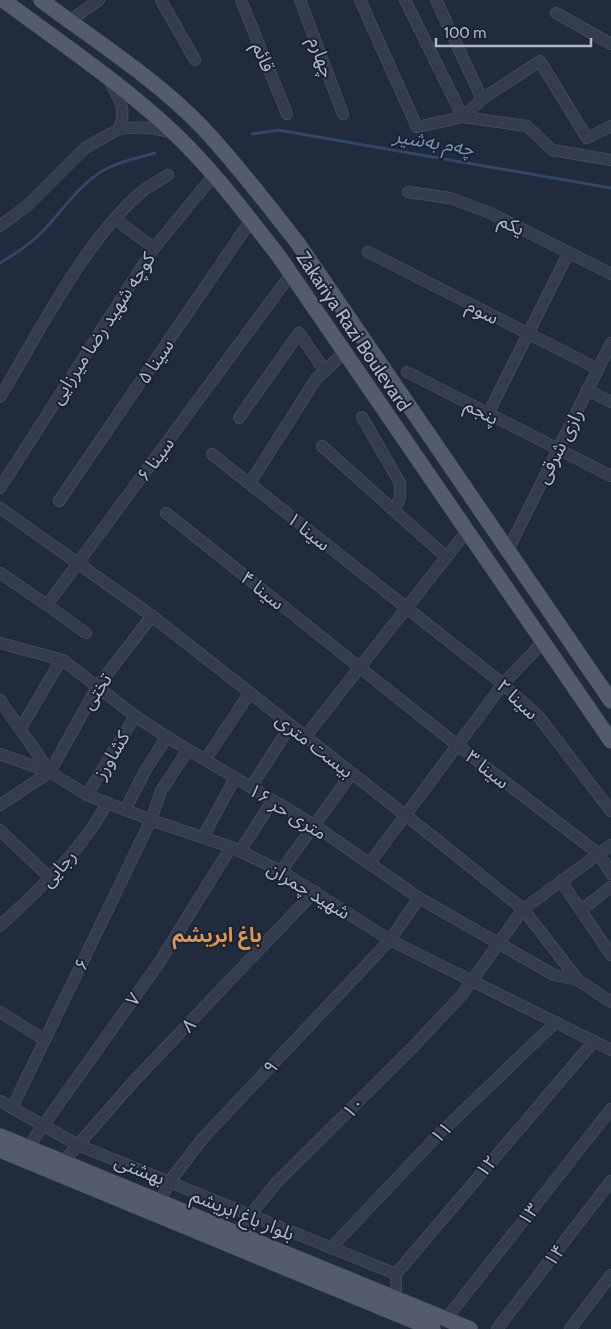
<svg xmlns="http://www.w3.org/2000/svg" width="611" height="1329" viewBox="0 0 611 1329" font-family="Cabin,'Noto Sans Arabic',sans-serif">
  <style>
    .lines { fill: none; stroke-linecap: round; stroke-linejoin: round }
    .stream { stroke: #324666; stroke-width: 3 }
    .minor-casing { stroke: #4f5867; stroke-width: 12 }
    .major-casing { stroke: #3d4756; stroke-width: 16 }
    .minor { stroke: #343d4d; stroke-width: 11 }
    .major { stroke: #525c6d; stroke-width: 15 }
    .labels { text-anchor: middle; stroke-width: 4; stroke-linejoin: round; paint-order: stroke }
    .street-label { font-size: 19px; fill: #afb8c9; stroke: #192331 }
    .water-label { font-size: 20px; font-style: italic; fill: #748eb3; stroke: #192331 }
    .neighbourhood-label { font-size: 20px; font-weight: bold; fill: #dd9555; stroke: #192331 }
  </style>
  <rect width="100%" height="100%" fill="#202b3d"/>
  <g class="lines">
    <g class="stream">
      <polyline points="252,134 278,130 611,188"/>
      <path d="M 0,263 C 15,254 29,245 41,233 C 61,213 78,185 104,170 C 119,161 138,158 155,153"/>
    </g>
    <g class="minor-casing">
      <g id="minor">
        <polyline points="161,0 195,60"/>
        <polyline points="241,0 287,114"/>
        <polyline points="300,0 343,114"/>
        <polyline points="360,0 417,127 463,117 482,99 540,61 587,138 611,126"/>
        <polyline points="405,0 463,117 527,126 552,150 611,160"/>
        <polyline points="436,0 482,99"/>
        <polyline points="556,13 611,44"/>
        <polyline points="69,21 99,0"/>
        <path d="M 110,82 C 120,99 127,110 119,129 C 138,126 154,127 172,133"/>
        <polyline points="408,192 450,198 490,213 611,274"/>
        <polyline points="115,219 154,248"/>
        <polyline points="0,226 28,205 85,148 119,129"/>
        <polyline points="368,252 598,369"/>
        <polyline points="407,372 611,476"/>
        <polyline points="587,390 611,402"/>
        <path d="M 0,397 C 40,331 82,245 139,194 C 147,186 159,181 168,175"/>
        <polyline points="488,414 569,252"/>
        <polyline points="362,417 400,483 400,498 394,510"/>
        <polyline points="239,418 299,333 325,371"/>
        <polyline points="322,446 446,557"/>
        <polyline points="212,454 503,684 539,717 611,811"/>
        <polyline points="250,483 316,379 345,352"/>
        <polyline points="0,488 154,248 214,175"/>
        <polyline points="59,501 251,220"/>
        <polyline points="0,508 152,616 437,840 523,909 578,980 611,1002"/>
        <polyline points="166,513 457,745 599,854 611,874"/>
        <polyline points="508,550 611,343"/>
        <polyline points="0,573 47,605"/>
        <polyline points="86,633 47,605 291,274"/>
        <polyline points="0,643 63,660 135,716 167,737 314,825 419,898 554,975 578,980"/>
        <polyline points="0,700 50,772"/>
        <polyline points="21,728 61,660"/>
        <polyline points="305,737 467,531"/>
        <polyline points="0,754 50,772"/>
        <polyline points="205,760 249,694"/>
        <polyline points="50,772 97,687 152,616"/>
        <polyline points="251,787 285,734"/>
        <polyline points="87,795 135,716"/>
        <polyline points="0,805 50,772 87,795 151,820 231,847 281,871 390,940 611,1050"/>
        <polyline points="125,810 145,771 167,737"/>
        <polyline points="0,830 50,878"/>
        <polyline points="203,837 235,778"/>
        <polyline points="240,851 273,800"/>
        <polyline points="369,864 503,684 543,642"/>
        <polyline points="281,871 352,773"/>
        <polyline points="561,881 611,955"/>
        <polyline points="581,910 611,887"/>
        <path d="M 0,926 C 39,889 82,851 107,803"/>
        <polyline points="0,1012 45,1040"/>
        <polyline points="0,1101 78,1145 396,1274"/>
        <polyline points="12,1108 151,820 161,791 188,750"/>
        <polyline points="28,1147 159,963 231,847"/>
        <polyline points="63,1162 133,1082 315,891"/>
        <polyline points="160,1201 170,1181 203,1138 390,940 419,898"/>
        <polyline points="236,1233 277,1182 413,1047 461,996 523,909 611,845"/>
        <polyline points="331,1248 436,1137 556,1022"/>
        <polyline points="396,1298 396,1274 594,1041"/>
        <polyline points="446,1319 611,1109"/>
        <polyline points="497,1329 611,1181"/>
        <polyline points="570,1329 611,1275"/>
      </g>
    </g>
    <g class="major-casing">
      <g id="major">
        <path d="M 3,0 C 61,43 122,84 174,133 C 213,170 245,213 278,255 L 611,741"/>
        <path d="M 41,0 C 94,40 156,79 202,127 C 236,163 266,203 297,242 L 611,701"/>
        <polyline points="0,1136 470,1329"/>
        <polyline points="0,1150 433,1329"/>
      </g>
    </g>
    <use href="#minor" class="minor"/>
    <use href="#major" class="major"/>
  </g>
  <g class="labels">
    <g class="street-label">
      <text transform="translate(264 57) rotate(68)" y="7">قائم</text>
      <text transform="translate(322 57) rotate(70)" y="7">چهارم</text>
      <text transform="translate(512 224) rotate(26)" y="7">یکم</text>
      <text transform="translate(483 311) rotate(27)" y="7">سوم</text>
      <text transform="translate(102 328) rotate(-57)" y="7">کوچه شهید رضا میرزایی</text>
      <text transform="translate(354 331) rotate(56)" y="7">Zakariya Razi Boulevard</text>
      <text transform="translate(155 361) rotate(-56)" y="7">سینا ۵</text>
      <text transform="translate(482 411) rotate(28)" y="7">پنجم</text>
      <text transform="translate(559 446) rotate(-63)" y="7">رازی شرقی</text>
      <text transform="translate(155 459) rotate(-54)" y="7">سینا ۶</text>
      <text transform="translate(309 531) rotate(39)" y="7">۱ سینا</text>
      <text transform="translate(263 590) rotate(38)" y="7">سینا ۴</text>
      <text transform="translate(96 691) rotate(-56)" y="7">تختی</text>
      <text transform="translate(518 699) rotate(43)" y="7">سینا ۲</text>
      <text transform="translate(315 745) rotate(38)" y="7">بیست متری</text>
      <text transform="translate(111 755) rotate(-59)" y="7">کشاورز</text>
      <text transform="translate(488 769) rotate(38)" y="7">سینا ۳</text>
      <text transform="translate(288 811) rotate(32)" y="7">۱۶ متری حر</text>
      <text transform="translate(58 868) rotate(-48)" y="7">رجایی</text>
      <text transform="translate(309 890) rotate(31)" y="7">شهید چمران</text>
      <text transform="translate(81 964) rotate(-64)" y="7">۶</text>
      <text transform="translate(133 999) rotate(-55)" y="7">۷</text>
      <text transform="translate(188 1025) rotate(-46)" y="7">۸</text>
      <text transform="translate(270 1067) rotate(-47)" y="7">۹</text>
      <text transform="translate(353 1107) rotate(-45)" y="7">۱۰</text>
      <text transform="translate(441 1132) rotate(-45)" y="7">۱۱</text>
      <text transform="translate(486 1166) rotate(-49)" y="7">۱۲</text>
      <text transform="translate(140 1169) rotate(22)" y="7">بهشتی</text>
      <text transform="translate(243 1214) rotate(22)" y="7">بلوار باغ ابریشم</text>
      <text transform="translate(528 1214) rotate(-52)" y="7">۱۳</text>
      <text transform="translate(554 1255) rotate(-52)" y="7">۱۴</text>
    </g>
    <g class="water-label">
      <text transform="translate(434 142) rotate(10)" y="7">چەم بەشیر</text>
    </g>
    <g class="neighbourhood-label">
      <text x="217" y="942">باغ ابریشم</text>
    </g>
  </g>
  <path d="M436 38v8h155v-8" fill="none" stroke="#afb8c9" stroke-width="2.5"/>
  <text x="444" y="38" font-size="15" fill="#afb8c9" stroke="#192331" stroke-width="4" paint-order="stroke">100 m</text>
</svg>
